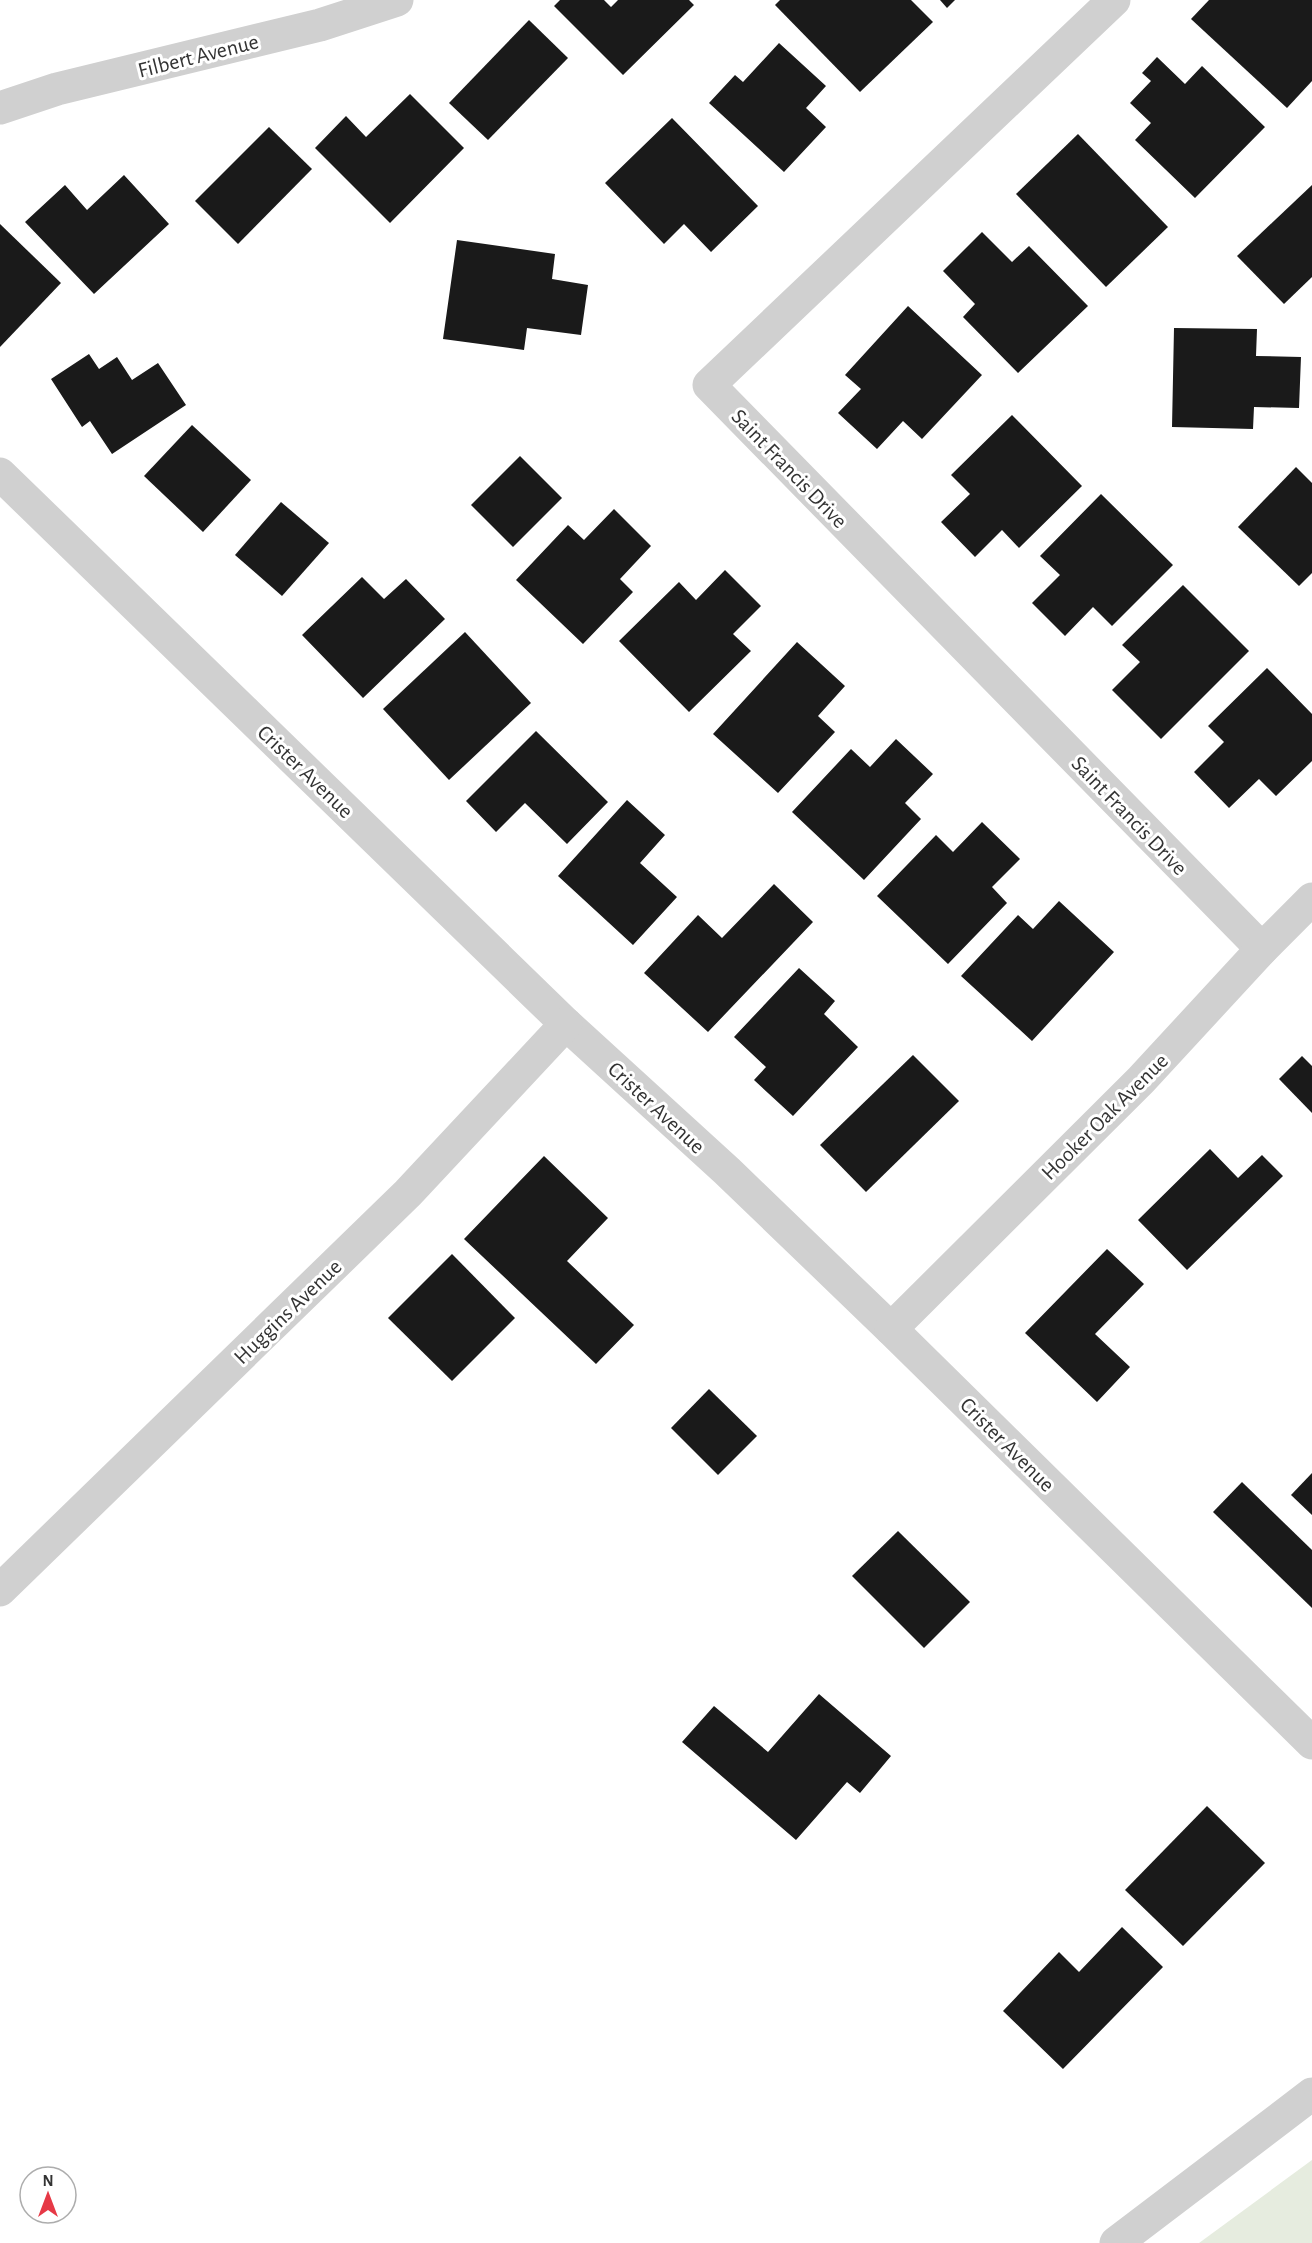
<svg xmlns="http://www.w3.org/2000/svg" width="1312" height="2243" viewBox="0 0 1312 2243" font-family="'Alegreya Sans',sans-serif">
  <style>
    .green { fill: #e6ecdf }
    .building { fill: #1a1a1a }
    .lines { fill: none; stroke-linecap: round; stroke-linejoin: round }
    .minor { stroke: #d0d0d0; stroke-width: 33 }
    .tertiary { stroke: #d0d0d0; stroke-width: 33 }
    .labels { text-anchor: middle; stroke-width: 6; stroke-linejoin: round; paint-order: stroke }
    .street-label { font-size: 22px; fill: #333; stroke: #fff }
  </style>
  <rect width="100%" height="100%" fill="#fff"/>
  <polygon class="green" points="1312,2160 1312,2243 1199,2243"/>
  <g class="building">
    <polygon points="560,0 604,0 611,7 618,0 689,0 694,5 623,75 554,6"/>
    <polygon points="780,0 911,0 933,22 860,92 775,5"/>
    <polygon points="940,0 955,0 947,8"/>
    <polygon points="1209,0 1312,0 1312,81 1287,108 1191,19"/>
    <polygon points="529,20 568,58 488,140 449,103"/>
    <polygon points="779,43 826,86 806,108 826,127 784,172 709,103 735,75 743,82"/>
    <polygon points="1157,57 1185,84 1202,66 1265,127 1195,198 1135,140 1151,123 1130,103 1151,81 1142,73"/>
    <polygon points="410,94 464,148 390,223 315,148 346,116 366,137"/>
    <polygon points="672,118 758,206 711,252 684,224 664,244 605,183"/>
    <polygon points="269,127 312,169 238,244 195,201"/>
    <polygon points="1078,134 1168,227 1106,287 1016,194"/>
    <polygon points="124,175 169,224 94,294 25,222 65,185 87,210"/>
    <polygon points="1312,185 1312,277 1284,304 1237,256"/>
    <polygon points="0,224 61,283 0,347"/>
    <polygon points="982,232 1012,262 1029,246 1088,306 1018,373 963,317 975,304 943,271"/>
    <polygon points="457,240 555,254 552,279 588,285 581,335 527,328 524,350 443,339"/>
    <polygon points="908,306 982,375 922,439 903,421 877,449 838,413 861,389 845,375"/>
    <polygon points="1174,328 1257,329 1256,356 1301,357 1299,408 1254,407 1253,429 1172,427"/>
    <polygon points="89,354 99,369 117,357 132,380 158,363 186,405 112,454 90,421 82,427 51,379"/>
    <polygon points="1012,415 1082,486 1019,548 1002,530 975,557 941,522 970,494 951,475"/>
    <polygon points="192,425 251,480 203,532 144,476"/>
    <polygon points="520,456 562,498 513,547 471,505"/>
    <polygon points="1296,467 1312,483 1312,573 1299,586 1238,527"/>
    <polygon points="1101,494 1173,565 1112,626 1093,607 1065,636 1032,603 1060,575 1040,556"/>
    <polygon points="281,502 329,543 282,596 235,555"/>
    <polygon points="614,509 651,546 620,579 633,592 583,644 516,580 568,525 584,540"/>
    <polygon points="725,570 761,606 733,634 751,651 689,712 619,641 679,582 696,600"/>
    <polygon points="362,577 384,599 406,579 445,619 363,698 302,635"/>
    <polygon points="1183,585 1249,651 1161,739 1112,690 1140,662 1122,645"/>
    <polygon points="465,632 531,703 449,780 383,709"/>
    <polygon points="797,642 845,686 818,716 835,732 778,793 713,734"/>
    <polygon points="1267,668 1312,714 1312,761 1276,796 1259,779 1229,808 1194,772 1224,742 1208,726"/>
    <polygon points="536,731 608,802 567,844 525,803 496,832 466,801"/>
    <polygon points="896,739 933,774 905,803 921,819 864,880 792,812 851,749 870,767"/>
    <polygon points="627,800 665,835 640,863 677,897 633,945 558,876"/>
    <polygon points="982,822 1020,859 992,887 1007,903 948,964 877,896 936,835 953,852"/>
    <polygon points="774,884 813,922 708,1032 644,973 698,915 722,938"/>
    <polygon points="1059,901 1114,952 1032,1041 961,976 1018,915 1033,929"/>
    <polygon points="799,968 835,1001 824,1014 858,1047 793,1116 754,1080 766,1067 734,1037"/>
    <polygon points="913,1055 959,1101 866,1192 820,1145"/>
    <polygon points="1302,1056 1312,1066 1312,1113 1279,1079"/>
    <polygon points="1210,1149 1238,1178 1262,1155 1283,1176 1187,1270 1138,1220"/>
    <polygon points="544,1156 608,1218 567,1261 634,1325 596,1364 464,1239"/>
    <polygon points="1107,1249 1144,1284 1095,1334 1130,1367 1097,1402 1025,1333"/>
    <polygon points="452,1254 515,1318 452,1381 388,1318"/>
    <polygon points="709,1389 757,1436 718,1475 671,1428"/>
    <polygon points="1312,1473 1312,1515 1291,1495"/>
    <polygon points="1242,1482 1312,1550 1312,1608 1213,1512"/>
    <polygon points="898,1531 970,1602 924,1648 852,1576"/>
    <polygon points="819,1694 891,1756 860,1793 847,1782 796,1840 682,1742 714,1706 768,1752"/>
    <polygon points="1207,1806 1265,1863 1183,1946 1125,1890"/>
    <polygon points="1122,1927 1163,1967 1063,2069 1003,2011 1059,1952 1079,1972"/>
  </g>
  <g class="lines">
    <g class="minor">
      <polyline points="1114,0 709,385 1262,949"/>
      <polyline points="0,108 57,89 320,25 397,0"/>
      <polyline points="0,474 566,1024 727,1171 891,1329 1312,1743"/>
      <polyline points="891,1329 1141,1080 1262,949 1312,899"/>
      <polyline points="0,1590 408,1193 566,1024"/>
    </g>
    <polyline class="tertiary" points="1116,2243 1312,2094"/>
  </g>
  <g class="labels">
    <g class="street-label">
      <text transform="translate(198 55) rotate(-14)" y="8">Filbert Avenue</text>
      <text transform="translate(790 468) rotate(46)" y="8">Saint Francis Drive</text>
      <text transform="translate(306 771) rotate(44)" y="8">Crister Avenue</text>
      <text transform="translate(1130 815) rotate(46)" y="8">Saint Francis Drive</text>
      <text transform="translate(657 1107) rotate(43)" y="8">Crister Avenue</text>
      <text transform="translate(1104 1116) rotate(-45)" y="8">Hooker Oak Avenue</text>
      <text transform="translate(287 1311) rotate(-44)" y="8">Huggins Avenue</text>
      <text transform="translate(1008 1444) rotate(45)" y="8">Crister Avenue</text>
    </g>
  </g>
  <g transform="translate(48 2195)"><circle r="28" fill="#ffffff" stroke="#adadad" stroke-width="1.5"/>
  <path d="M0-4.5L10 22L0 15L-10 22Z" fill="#e63946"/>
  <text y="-9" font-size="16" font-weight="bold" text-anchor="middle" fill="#333333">N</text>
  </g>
</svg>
